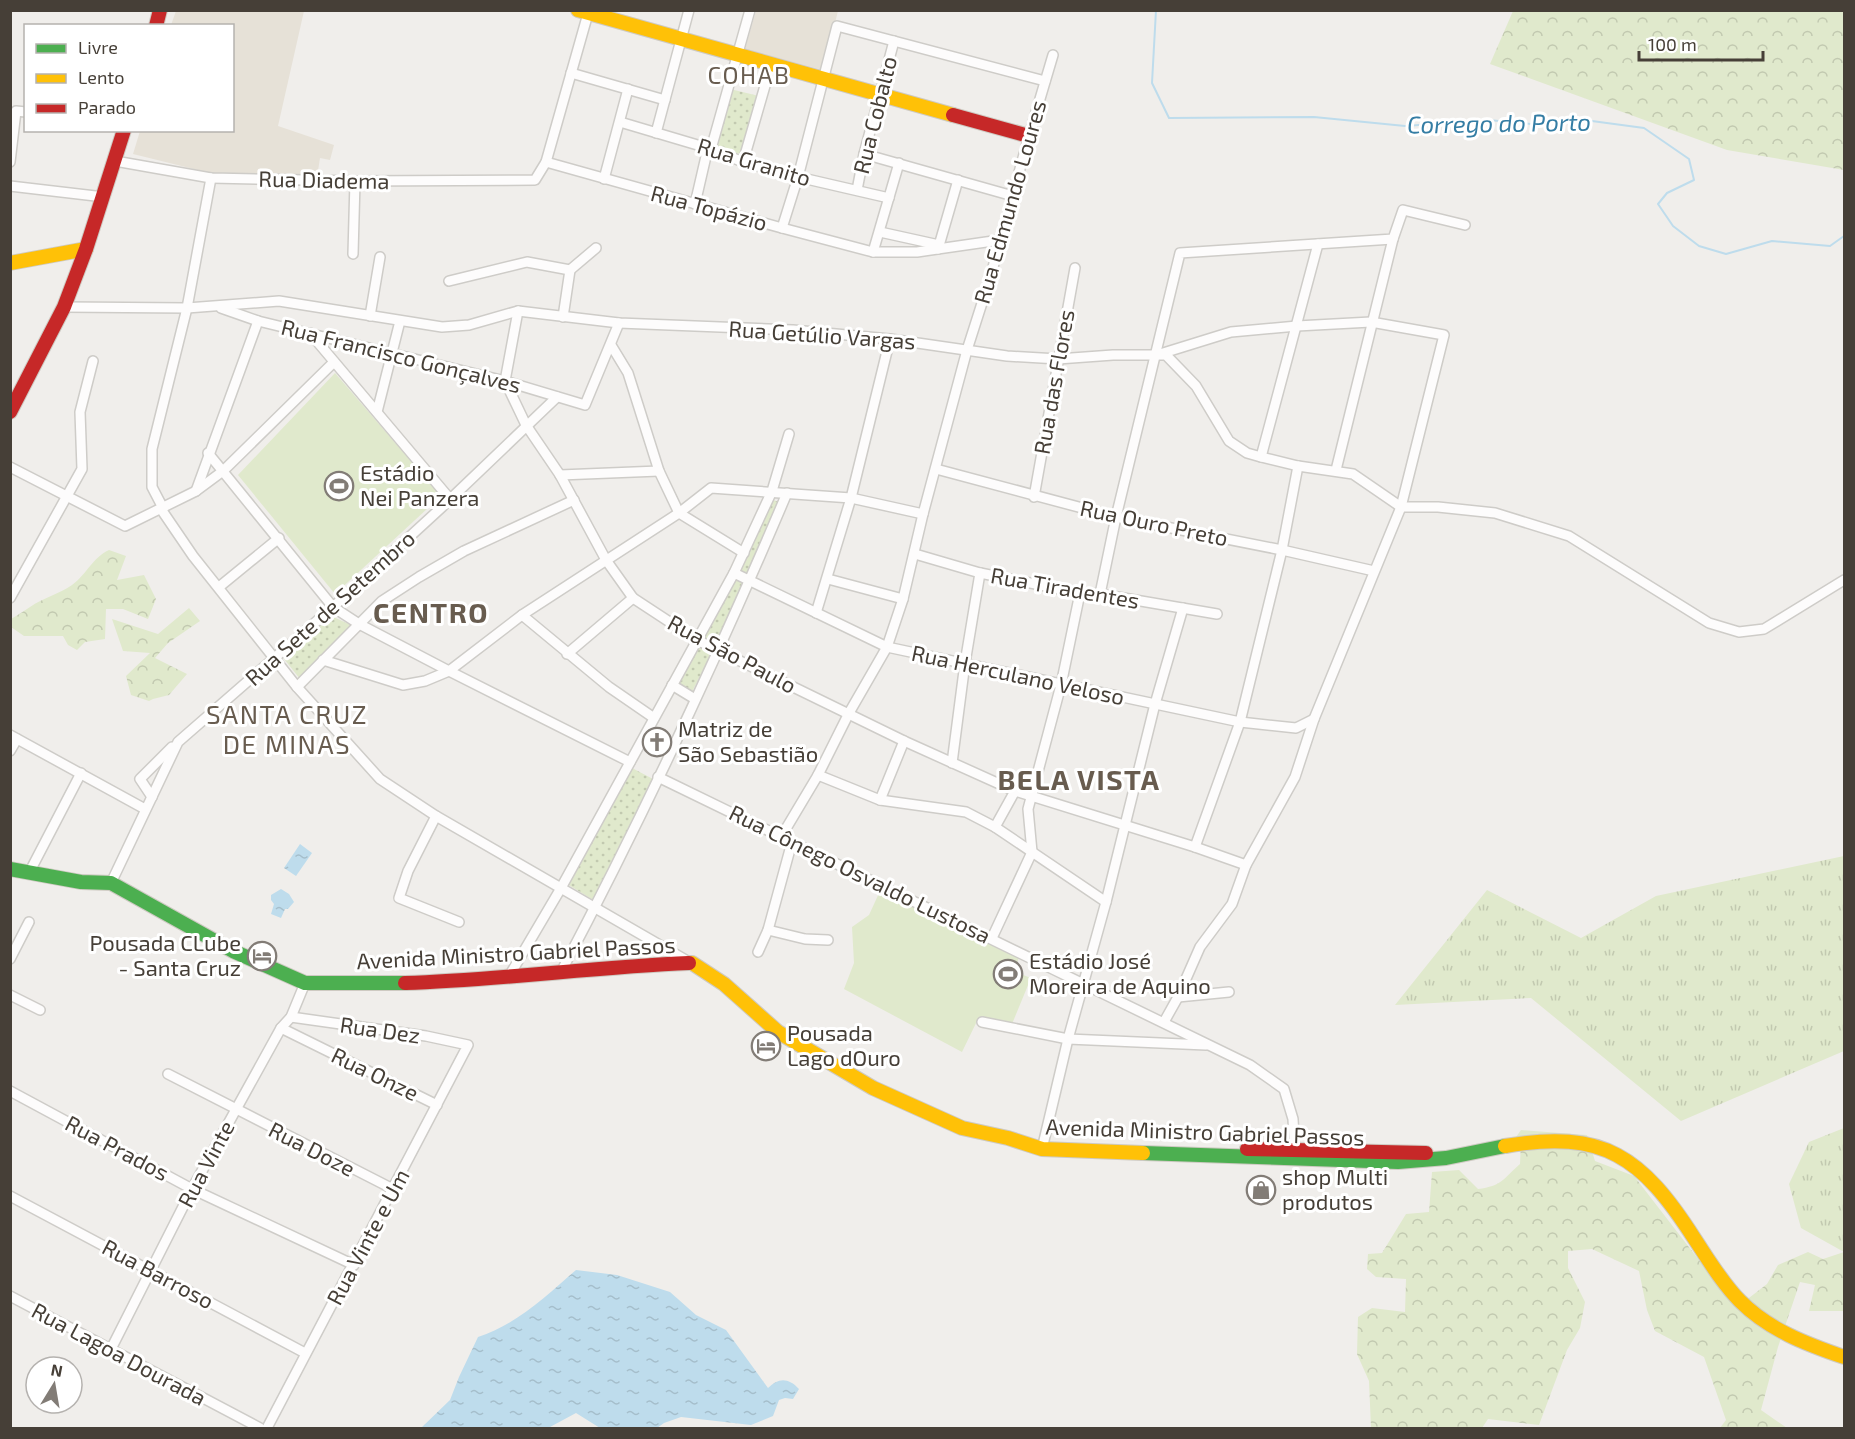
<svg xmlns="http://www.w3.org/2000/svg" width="1855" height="1439" viewBox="0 0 1855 1439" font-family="'Exo 2',sans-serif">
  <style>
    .education { fill: #e6e1d7 }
    .grass { fill: url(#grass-tufts) }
    .forest { fill: url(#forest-crowns) }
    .park { fill: url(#park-dots) }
    .pitch { fill: #e0e9cc }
    .water { fill: url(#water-ripples) }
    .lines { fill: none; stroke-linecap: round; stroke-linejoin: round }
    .stream { stroke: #bedcec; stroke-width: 2 }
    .street-casing { stroke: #ceccc8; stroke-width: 12 }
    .fast-casing { stroke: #cecac2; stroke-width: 16 }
    .slow-casing { stroke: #cecac2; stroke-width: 16 }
    .jam-casing { stroke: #cecac2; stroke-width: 16 }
    .street { stroke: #fdfcfc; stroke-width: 9 }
    .fast { stroke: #4caf50; stroke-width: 14 }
    .slow { stroke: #ffc107; stroke-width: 14 }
    .jam { stroke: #c62828; stroke-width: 14 }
    .labels { text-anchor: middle; stroke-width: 6; stroke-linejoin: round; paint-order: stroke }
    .street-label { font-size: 22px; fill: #463f37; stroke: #fff }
    .poi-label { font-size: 22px; fill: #463f37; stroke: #fff; text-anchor: start }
    .neighbourhood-label { font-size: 24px; letter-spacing: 1.5px; fill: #685c4f; stroke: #fff }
    .water-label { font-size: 24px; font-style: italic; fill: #347da4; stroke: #fff }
    .quarter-label { font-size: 26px; letter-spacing: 1.5px; fill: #685c4f; stroke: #fff }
    .district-label { font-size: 28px; font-weight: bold; letter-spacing: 1.5px; fill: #685c4f; stroke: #fff }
  </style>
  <defs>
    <pattern id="grass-tufts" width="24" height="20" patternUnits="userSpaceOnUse" patternTransform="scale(1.5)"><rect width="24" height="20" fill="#e0e9cc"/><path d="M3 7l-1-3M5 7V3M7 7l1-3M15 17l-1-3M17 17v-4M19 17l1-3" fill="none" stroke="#c2c9b0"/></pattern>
    <pattern id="forest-crowns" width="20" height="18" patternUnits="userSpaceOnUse" patternTransform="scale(1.5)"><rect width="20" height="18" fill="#e0e9cc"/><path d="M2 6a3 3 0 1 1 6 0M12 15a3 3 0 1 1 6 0" fill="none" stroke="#c2c9b0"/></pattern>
    <pattern id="park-dots" width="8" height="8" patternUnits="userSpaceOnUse" patternTransform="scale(1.5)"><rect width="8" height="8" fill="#e0e9cc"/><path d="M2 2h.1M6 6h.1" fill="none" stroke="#c2c9b0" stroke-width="1.8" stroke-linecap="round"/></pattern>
    <pattern id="water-ripples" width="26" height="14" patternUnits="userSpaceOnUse" patternTransform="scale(1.5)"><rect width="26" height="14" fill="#bedcec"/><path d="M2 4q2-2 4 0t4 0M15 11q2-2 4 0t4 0" fill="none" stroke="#a5becb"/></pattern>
  </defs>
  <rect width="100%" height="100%" fill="#f0eeeb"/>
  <g class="education">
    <polygon points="176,11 304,11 278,126 334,145 330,160 320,158 317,177 210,173 133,154 140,131 232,130 232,26 171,25"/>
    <polygon points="756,11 838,11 823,70 745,49"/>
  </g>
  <g class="grass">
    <polygon points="1844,856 1844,1051 1681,1121 1531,998 1395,1005 1487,890 1581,938 1656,896"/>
    <polygon points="1844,1128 1844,1252 1801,1228 1789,1184 1809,1142"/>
  </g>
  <g class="forest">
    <polygon points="1513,11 1844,11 1844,170 1727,150 1490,64"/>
    <path d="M 109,550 L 126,556 L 117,580 L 144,575 L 156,599 L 148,619 L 123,609 L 106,609 L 105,639 L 85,642 L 77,650 L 68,645 L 63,636 L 24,636 L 11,627 L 11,619 C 18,615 24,611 30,607 C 43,598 59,594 72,585 C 88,573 92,558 109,550 Z"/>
    <polygon points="189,608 200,621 168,643 155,658 187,674 169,695 153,699 149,701 131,695 126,676 150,653 123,651 112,619 158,634"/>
    <path d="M 1521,1130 L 1587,1135 L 1595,1161 L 1634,1176 L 1736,1308 L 1767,1284 L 1778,1265 L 1808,1252 L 1823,1259 L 1844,1252 L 1844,1311 L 1809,1311 L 1815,1285 L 1800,1282 L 1778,1347 L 1761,1410 L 1787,1428 L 1720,1428 L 1726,1420 L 1704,1357 L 1655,1331 L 1647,1310 L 1639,1271 L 1592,1249 L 1568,1251 L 1568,1268 L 1585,1302 L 1580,1328 L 1567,1350 L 1539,1425 L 1488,1419 L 1482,1428 L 1371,1428 L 1369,1381 L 1357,1354 L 1358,1317 L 1372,1308 L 1405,1312 L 1406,1279 L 1376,1277 L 1367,1269 L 1368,1254 L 1382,1253 L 1406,1214 L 1429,1212 L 1432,1172 L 1459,1170 L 1478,1189 C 1502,1186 1503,1179 1520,1164 L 1521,1142 L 1511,1144 Z"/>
  </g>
  <g class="park">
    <polygon points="730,89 759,96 744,155 715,148"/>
    <polygon points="771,499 781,503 748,576 737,570"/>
    <polygon points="734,577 746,583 716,644 702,637"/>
    <polygon points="329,615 351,625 300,679 281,655"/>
    <polygon points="698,646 712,652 692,692 677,684"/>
    <polygon points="632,768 653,779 595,901 567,884"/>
  </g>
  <g class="pitch">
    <polygon points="335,373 441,496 335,594 238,475"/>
    <polygon points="880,891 1019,958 1013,971 1031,978 1012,1024 978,1019 962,1052 844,989 854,963 852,927 869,915"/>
  </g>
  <g class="water">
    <polygon points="300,844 312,853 296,876 284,868"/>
    <polygon points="281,889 289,894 294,902 288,909 285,909 281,918 271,914 274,904 271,900 271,895"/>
    <path d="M 576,1270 L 617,1275 L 670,1292 L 696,1315 L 726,1330 L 768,1388 C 778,1378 788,1377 799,1389 L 793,1399 L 785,1398 L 779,1400 L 773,1416 L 751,1425 L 681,1417 L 664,1423 L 657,1428 L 600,1428 L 576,1413 L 550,1427 L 540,1428 L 421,1428 L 450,1400 L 459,1377 L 478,1337 C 516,1325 546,1296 576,1270 Z"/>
  </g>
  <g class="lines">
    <polyline class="stream" points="1156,10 1152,83 1169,118 1314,117 1405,126 1488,120 1531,124 1577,119 1644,128 1689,159 1694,180 1667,193 1658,204 1673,226 1699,246 1726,254 1772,241 1830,246 1844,236"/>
    <g class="street-casing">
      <g id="street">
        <polyline points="571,73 665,100"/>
        <polyline points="620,122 711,149 743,162 798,177 889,198"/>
        <polyline points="656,133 689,10"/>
        <polyline points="864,154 1013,196"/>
        <polyline points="115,161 211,178 355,181 535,180 546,162 589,10"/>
        <polyline points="10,162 16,111 26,112"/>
        <polyline points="546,162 782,228 873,252 917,252 1000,240"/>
        <polyline points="743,162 771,65"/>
        <polyline points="211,178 187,308 152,449 152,487 163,508 163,512 193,556 297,687 380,779 436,816 689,962"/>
        <polyline points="604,179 628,89"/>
        <polyline points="10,186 104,197"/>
        <polyline points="857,190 864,154 894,41"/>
        <polyline points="695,204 707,152 711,149 750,10"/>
        <polyline points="782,228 798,177 837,26 1045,81"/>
        <polyline points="880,232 939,245"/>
        <polyline points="938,249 958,180"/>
        <polyline points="873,252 899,163"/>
        <polyline points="353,254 355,181"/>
        <polyline points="570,270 596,248"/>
        <polyline points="449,281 527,262 570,270 563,317"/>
        <polyline points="64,307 187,308 279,301 442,327 469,325 518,311 619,323 793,330 890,339 1007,356 1058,359 1113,355 1166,355 1196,386 1229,441 1247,453 1261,457 1298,466 1353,474 1401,507"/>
        <polyline points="221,308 258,321 505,381 585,405 619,323"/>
        <polyline points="518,311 505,381 526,425 560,475 606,560 633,598 697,640 904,741 1015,791 1195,847 1246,865"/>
        <polyline points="370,316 380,257"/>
        <polyline points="310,333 450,499"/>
        <polyline points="611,345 628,373 659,471 679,513 744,553"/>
        <polyline points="1160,354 1231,332 1297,326 1371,322 1444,335 1401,507 1314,719 1295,777 1246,865 1232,904 1200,947 1178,997 1164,1022"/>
        <polyline points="377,412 400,321"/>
        <polyline points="208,453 333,607 359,624 449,671 630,762"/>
        <polyline points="1261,457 1318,244"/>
        <polyline points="10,467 125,526 196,491 223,471 334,362"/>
        <polyline points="936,469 1116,517 1282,550 1374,571"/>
        <polyline points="1336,470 1393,239"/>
        <polyline points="560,475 659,471"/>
        <polyline points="196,491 258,321"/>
        <polyline points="1034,497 1075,268"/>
        <polyline points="1401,507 1438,507 1495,513 1569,536 1709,623 1739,632 1764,629 1844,580"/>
        <polyline points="915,554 980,573 1080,593 1100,594 1217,614"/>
        <polyline points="734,573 887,647 1240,722 1296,728 1314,719"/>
        <polyline points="828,579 903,599"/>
        <polyline points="219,587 279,538"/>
        <polyline points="1100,594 1116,517 1180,253 1393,239 1403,210 1465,225"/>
        <polyline points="10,598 82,469 80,412 93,361"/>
        <polyline points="816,613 851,498 890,339"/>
        <polyline points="522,615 609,687 654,718"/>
        <polyline points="567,654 633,598"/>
        <polyline points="323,660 403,685 425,681 449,671 522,615 679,513 711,488 851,498 923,514"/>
        <polyline points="672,685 695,699"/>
        <polyline points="297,687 382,601 419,577 464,551 574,500"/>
        <polyline points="10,735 145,809"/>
        <polyline points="10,751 17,739"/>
        <polyline points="952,763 965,663 980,573"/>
        <polyline points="818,775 880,800 966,812 995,827 1106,902"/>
        <polyline points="658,777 1250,1065 1284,1089 1293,1119 1295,1154"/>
        <polyline points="152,797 140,779 172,747"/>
        <polyline points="880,800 904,741"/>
        <polyline points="436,816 408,871 399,898 459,922"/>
        <polyline points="995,827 1015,791"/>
        <polyline points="781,837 818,775 849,713 887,647 903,599 923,514 967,350 990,278 1029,136 1053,55"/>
        <polyline points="1195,847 1240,722 1282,550 1298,466"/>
        <polyline points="29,873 81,773"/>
        <polyline points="111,883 178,742 333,607 442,507 557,397"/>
        <polyline points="768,930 805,939 828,940"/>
        <polyline points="992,938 1032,852 1028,809 1061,685 1080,593"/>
        <polyline points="758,952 768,930 792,842"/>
        <polyline points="10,959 29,922"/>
        <path d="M 560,974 C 643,817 718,656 787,493"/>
        <polyline points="508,978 561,888 734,573 772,491 789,434"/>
        <polyline points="10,995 40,1010"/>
        <polyline points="1178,997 1229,992"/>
        <polyline points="982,1022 1068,1039 1206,1045"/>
        <polyline points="281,1028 437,1105"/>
        <polyline points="168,1074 393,1189"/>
        <polyline points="10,1091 192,1189 354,1265"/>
        <polyline points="1042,1149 1068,1039 1106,902 1155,704 1183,608"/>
        <polyline points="10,1196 305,1353"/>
        <polyline points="10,1296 260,1428"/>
        <polyline points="111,1349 192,1189 281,1028 291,1017 305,983"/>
        <polyline points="267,1428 468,1045 426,1036 291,1017"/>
      </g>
    </g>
    <g class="fast-casing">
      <g id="fast">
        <polyline points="10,869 81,882 111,883 233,951 305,983 405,983"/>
        <polyline points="1143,1153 1398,1162 1446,1158 1505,1146"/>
      </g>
    </g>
    <g class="slow-casing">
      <g id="slow">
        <polyline points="578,10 953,115"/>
        <polyline points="10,263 86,249"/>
        <polyline points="689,963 692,963 724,984 778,1032 873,1088 962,1128 1008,1138 1042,1149 1143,1153"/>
        <path d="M 1505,1146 C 1604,1129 1642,1157 1694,1238 C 1708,1259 1722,1283 1740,1301 C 1769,1330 1806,1344 1844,1357"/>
      </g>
    </g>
    <g class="jam-casing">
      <g id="jam">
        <polyline points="156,26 160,10"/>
        <polyline points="953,115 1029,136"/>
        <polyline points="10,412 64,307 86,249 124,130"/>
        <path d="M 405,983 C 500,980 594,967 689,963"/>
        <polyline points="1247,1149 1426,1153"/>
      </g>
    </g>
    <use href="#street" class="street"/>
    <use href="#fast" class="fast"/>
    <use href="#slow" class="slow"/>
    <use href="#jam" class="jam"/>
  </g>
  <defs>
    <g id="stadium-ring" transform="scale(1.5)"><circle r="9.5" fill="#fff" stroke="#827c76" stroke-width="1.5"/><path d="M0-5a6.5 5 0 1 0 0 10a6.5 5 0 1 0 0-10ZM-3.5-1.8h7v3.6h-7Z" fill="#827c76"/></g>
    <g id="church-ring" transform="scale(1.5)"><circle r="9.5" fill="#fff" stroke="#827c76" stroke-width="1.5"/><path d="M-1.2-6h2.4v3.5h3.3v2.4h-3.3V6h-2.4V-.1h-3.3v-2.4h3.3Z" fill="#827c76"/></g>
    <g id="hotel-ring" transform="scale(1.5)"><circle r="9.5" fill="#fff" stroke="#827c76" stroke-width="1.5"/><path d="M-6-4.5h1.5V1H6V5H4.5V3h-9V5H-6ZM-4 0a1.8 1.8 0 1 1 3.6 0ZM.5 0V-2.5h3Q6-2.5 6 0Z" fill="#827c76"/></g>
    <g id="shop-ring" transform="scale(1.5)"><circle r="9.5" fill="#fff" stroke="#827c76" stroke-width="1.5"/><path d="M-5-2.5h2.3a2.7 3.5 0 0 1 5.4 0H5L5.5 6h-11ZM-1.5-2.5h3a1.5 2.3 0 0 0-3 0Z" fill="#827c76"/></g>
  </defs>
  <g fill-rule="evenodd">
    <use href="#stadium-ring" x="339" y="486"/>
    <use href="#church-ring" x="657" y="742"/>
    <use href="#hotel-ring" x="262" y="956"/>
    <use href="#stadium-ring" x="1008" y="974"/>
    <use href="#hotel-ring" x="766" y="1046"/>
    <use href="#shop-ring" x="1261" y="1190"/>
  </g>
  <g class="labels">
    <g class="street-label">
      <text transform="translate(875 115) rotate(-76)" y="8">Rua Cobalto</text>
      <text transform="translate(754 162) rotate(17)" y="8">Rua Granito</text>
      <text transform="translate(324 180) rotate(1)" y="8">Rua Diadema</text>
      <text transform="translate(1010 202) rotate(-74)" y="8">Rua Edmundo Loures</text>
      <text transform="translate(709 208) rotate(15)" y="8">Rua Topázio</text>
      <text transform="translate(822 335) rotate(4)" y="8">Rua Getúlio Vargas</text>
      <text transform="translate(401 356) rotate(14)" y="8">Rua Francisco Gonçalves</text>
      <text transform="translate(1054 382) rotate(-80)" y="8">Rua das Flores</text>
      <text transform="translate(1154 523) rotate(12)" y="8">Rua Ouro Preto</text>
      <text transform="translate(1065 588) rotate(10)" y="8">Rua Tiradentes</text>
      <text transform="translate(330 608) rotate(-42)" y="8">Rua Sete de Setembro</text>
      <text transform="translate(732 654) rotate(28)" y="8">Rua São Paulo</text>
      <text transform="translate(1018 675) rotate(12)" y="8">Rua Herculano Veloso</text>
      <text transform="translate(860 874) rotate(26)" y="8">Rua Cônego Osvaldo Lustosa</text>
      <text transform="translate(516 953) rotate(-3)" y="8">Avenida Ministro Gabriel Passos</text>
      <text transform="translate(380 1030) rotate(8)" y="8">Rua Dez</text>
      <text transform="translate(375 1074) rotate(26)" y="8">Rua Onze</text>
      <text transform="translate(1205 1132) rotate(2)" y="8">Avenida Ministro Gabriel Passos</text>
      <text transform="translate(117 1148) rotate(28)" y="8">Rua Prados</text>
      <text transform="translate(312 1149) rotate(27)" y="8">Rua Doze</text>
      <text transform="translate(206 1164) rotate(-62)" y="8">Rua Vinte</text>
      <text transform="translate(368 1237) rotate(-62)" y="8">Rua Vinte e Um</text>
      <text transform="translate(158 1274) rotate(28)" y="8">Rua Barroso</text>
      <text transform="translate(119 1354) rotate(28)" y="8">Rua Lagoa Dourada</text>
    </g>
    <g class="poi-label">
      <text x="360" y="481">Estádio<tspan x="360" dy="25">Nei Panzera</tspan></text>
      <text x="678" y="737">Matriz de<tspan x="678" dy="25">São Sebastião</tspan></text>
      <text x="241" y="951" text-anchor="end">Pousada CLube<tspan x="241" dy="25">- Santa Cruz</tspan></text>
      <text x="1029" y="969">Estádio José<tspan x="1029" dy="25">Moreira de Aquino</tspan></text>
      <text x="787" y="1041">Pousada<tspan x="787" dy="25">Lago dOuro</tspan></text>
      <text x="1282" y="1185">shop Multi<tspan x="1282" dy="25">produtos</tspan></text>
    </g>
    <g class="neighbourhood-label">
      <text x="749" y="84">COHAB</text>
    </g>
    <g class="water-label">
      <text transform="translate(1499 124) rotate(-1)" y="8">Corrego do Porto</text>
    </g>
    <g class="quarter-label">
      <text x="287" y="724">SANTA CRUZ<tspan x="287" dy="30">DE MINAS</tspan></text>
    </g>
    <g class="district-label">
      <text x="431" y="623">CENTRO</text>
      <text x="1079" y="790">BELA VISTA</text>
    </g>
  </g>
  <rect width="1855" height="1439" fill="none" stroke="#463f37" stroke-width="24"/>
  <rect x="24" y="24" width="210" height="108" fill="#ffffff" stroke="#b5b2af" stroke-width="1.5"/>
  <rect x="36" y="44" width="30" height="9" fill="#4caf50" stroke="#b5b2af" stroke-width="1.5"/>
  <text x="78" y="54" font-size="18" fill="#463f37">Livre</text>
  <rect x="36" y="74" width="30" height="9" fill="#ffc107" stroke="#b5b2af" stroke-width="1.5"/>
  <text x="78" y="84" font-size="18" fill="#463f37">Lento</text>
  <rect x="36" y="104" width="30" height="9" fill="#c62828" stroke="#b5b2af" stroke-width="1.5"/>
  <text x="78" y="114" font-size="18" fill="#463f37">Parado</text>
  <g transform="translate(54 1385) rotate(11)"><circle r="28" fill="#ffffff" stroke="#b5b2af" stroke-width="1.5"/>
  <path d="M0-4.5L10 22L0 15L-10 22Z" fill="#827c76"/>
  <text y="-9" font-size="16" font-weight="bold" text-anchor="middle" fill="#463f37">N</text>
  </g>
  <path d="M1639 51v9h124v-9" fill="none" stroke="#463f37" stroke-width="3"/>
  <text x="1648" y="51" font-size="18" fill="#463f37" stroke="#ffffff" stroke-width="4.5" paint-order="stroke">100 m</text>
</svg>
